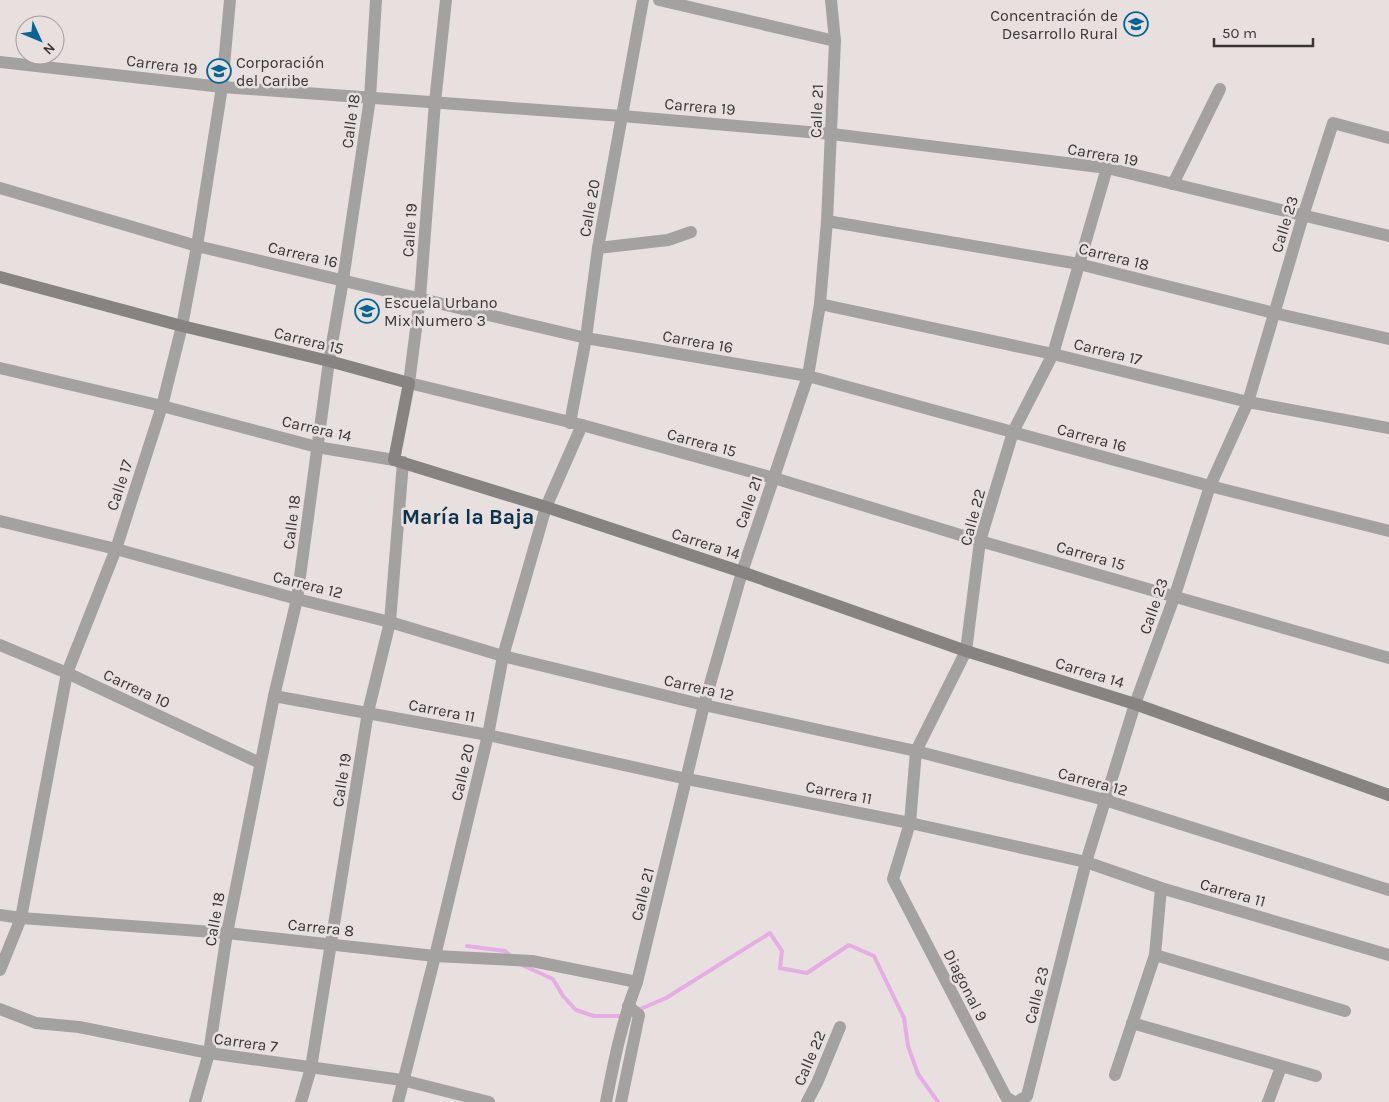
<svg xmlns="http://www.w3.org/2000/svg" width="1389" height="1102" viewBox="0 0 1389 1102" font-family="Karla,sans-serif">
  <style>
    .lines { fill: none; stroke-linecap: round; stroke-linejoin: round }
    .stream { stroke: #e6ace4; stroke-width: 4 }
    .street { stroke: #a4a2a0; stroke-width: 12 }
    .secondary { stroke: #868381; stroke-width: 12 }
    .labels { text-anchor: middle; stroke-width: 5; stroke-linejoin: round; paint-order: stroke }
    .poi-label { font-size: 16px; fill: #393635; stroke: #e7e0df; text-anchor: start }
    .street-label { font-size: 16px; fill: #393635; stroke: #e7e0df }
    .district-label { font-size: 21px; font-weight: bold; fill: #0c334b; stroke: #e7e0df }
  </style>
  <rect width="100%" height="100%" fill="#e7e0df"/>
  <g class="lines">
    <g class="stream">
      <polyline points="467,946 505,951 511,956"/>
      <polyline points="520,964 553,979 563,996 576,1010 594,1016 623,1016"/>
      <polyline points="638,1010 666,998 770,933 782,951 780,968 807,973 849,945 874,956 904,1018 908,1046 918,1074 938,1102"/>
    </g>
    <g class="street">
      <polyline points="446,0 435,102 420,298 409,383 582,425 774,478 980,541 1389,658"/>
      <polyline points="659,0 835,41"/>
      <polyline points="0,62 222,87 622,116 832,134 1107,168 1389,236"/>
      <polyline points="1173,184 1220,89"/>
      <polyline points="0,188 197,246 586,338 808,376 1210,486 1389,531"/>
      <polyline points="827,221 1079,264 1274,313 1389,339"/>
      <polyline points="598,248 668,240 691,232"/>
      <polyline points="820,304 1053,354 1248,402 1389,428"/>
      <polyline points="0,368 162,406 317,447 394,460"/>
      <polyline points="570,423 586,338 598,248 643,0"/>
      <polyline points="0,521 116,549 297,599 390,622 503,656 704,705 916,751 1105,800 1389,890"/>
      <polyline points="0,645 67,673 260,763"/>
      <polyline points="274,696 488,735 687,779 910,823 1086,862 1161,888 1389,955"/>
      <polyline points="0,915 21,918 227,933 435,956 532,961 637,982"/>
      <polyline points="1155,955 1345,1011"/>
      <polyline points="0,970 21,918 67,673 116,549 162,406 182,326 197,246 222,87 230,0"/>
      <polyline points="0,1009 36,1023 79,1027 209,1053 402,1080 489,1102"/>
      <polyline points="1132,1023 1316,1076"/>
      <polyline points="1115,1075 1155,955 1161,888"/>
      <polyline points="195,1102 209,1053 227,933 274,696 297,599 329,361 343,280 370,98 376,0"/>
      <polyline points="301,1102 311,1068 368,712 390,622 403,462"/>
      <polyline points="398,1102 435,956 488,735 503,656 546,507 582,425"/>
      <path d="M 606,1102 C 614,1061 622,1021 637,982 L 704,705 L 742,572 L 808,376 L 820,304 L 827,221 L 835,41 L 831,0"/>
      <polyline points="621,1102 639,1015 628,1006"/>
      <polyline points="807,1102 817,1083 840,1027"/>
      <polyline points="1014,1102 1006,1097 893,879 910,823 916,751 966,651 980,541 1013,432 1053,354 1107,168"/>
      <polyline points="1017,1102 1027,1096 1086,862 1135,704 1175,595 1210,486 1248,402 1303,216 1333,123 1389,138"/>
      <polyline points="1268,1102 1281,1067"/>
    </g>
    <polyline class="secondary" points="0,277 182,326 329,361 409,383 394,460 546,507 742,572 966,651 1135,704 1389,795"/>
  </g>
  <defs>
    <g id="school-ring" transform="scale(1.25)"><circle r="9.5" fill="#e7e0df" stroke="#066594" stroke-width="1.5"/><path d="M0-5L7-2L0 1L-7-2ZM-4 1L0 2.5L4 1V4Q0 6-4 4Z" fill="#066594"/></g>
  </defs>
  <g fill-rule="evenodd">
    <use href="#school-ring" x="1136" y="24"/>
    <use href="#school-ring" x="219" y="71"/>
    <use href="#school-ring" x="367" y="311"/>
  </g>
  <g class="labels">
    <g class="poi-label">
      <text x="1118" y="21" text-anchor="end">Concentración de<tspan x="1118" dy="18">Desarrollo Rural</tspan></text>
      <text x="236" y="68">Corporación<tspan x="236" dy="18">del Caribe</tspan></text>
      <text x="384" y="308">Escuela Urbano<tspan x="384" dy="18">Mix Numero 3</tspan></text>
    </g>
    <g class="street-label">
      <text transform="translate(162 64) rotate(7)" y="6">Carrera 19</text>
      <text transform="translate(700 106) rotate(5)" y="6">Carrera 19</text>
      <text transform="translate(816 111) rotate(-88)" y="6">Calle 21</text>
      <text transform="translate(350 121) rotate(-82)" y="6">Calle 18</text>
      <text transform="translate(1103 154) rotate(10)" y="6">Carrera 19</text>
      <text transform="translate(589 208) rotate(-80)" y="6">Calle 20</text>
      <text transform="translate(1284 224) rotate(-73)" y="6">Calle 23</text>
      <text transform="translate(409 230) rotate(-86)" y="6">Calle 19</text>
      <text transform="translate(303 254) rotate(13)" y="6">Carrera 16</text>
      <text transform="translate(1114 256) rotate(14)" y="6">Carrera 18</text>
      <text transform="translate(309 340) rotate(14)" y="6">Carrera 15</text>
      <text transform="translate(698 341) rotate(10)" y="6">Carrera 16</text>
      <text transform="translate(1108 351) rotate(14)" y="6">Carrera 17</text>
      <text transform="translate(317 428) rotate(13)" y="6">Carrera 14</text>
      <text transform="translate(1092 437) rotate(15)" y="6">Carrera 16</text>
      <text transform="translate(702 442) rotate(15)" y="6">Carrera 15</text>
      <text transform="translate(119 485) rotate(-72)" y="6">Calle 17</text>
      <text transform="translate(748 502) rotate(-71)" y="6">Calle 21</text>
      <text transform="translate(972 517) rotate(-75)" y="6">Calle 22</text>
      <text transform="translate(291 522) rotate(-83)" y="6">Calle 18</text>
      <text transform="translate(706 543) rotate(18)" y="6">Carrera 14</text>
      <text transform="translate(1091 555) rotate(16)" y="6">Carrera 15</text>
      <text transform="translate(308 584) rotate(14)" y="6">Carrera 12</text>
      <text transform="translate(1153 606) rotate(-71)" y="6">Calle 23</text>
      <text transform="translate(1090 672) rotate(17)" y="6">Carrera 14</text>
      <text transform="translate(699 687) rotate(13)" y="6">Carrera 12</text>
      <text transform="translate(137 688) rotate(25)" y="6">Carrera 10</text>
      <text transform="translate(442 710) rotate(11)" y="6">Carrera 11</text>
      <text transform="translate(462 772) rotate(-77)" y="6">Calle 20</text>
      <text transform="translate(341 780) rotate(-81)" y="6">Calle 19</text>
      <text transform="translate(1093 781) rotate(15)" y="6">Carrera 12</text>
      <text transform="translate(839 792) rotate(11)" y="6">Carrera 11</text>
      <text transform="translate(1233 892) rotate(16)" y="6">Carrera 11</text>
      <text transform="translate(642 894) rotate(-76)" y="6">Calle 21</text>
      <text transform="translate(214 919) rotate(-80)" y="6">Calle 18</text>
      <text transform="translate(321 927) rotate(6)" y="6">Carrera 8</text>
      <text transform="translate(966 985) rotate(63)" y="6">Diagonal 9</text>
      <text transform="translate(1036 995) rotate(-76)" y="6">Calle 23</text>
      <text transform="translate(246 1042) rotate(8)" y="6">Carrera 7</text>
      <text transform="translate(809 1058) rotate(-67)" y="6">Calle 22</text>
    </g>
    <g class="district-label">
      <text x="468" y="524">María la Baja</text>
    </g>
  </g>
  <g transform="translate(40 40) rotate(134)"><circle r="24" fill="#e7e0df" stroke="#a19c9b"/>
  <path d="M0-4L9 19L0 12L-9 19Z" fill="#066594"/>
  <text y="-8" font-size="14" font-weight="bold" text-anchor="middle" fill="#393635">N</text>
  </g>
  <path d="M1214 38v8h99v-8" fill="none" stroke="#393635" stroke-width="2.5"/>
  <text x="1222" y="38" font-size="15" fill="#393635" stroke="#e7e0df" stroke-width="4" paint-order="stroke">50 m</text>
</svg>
